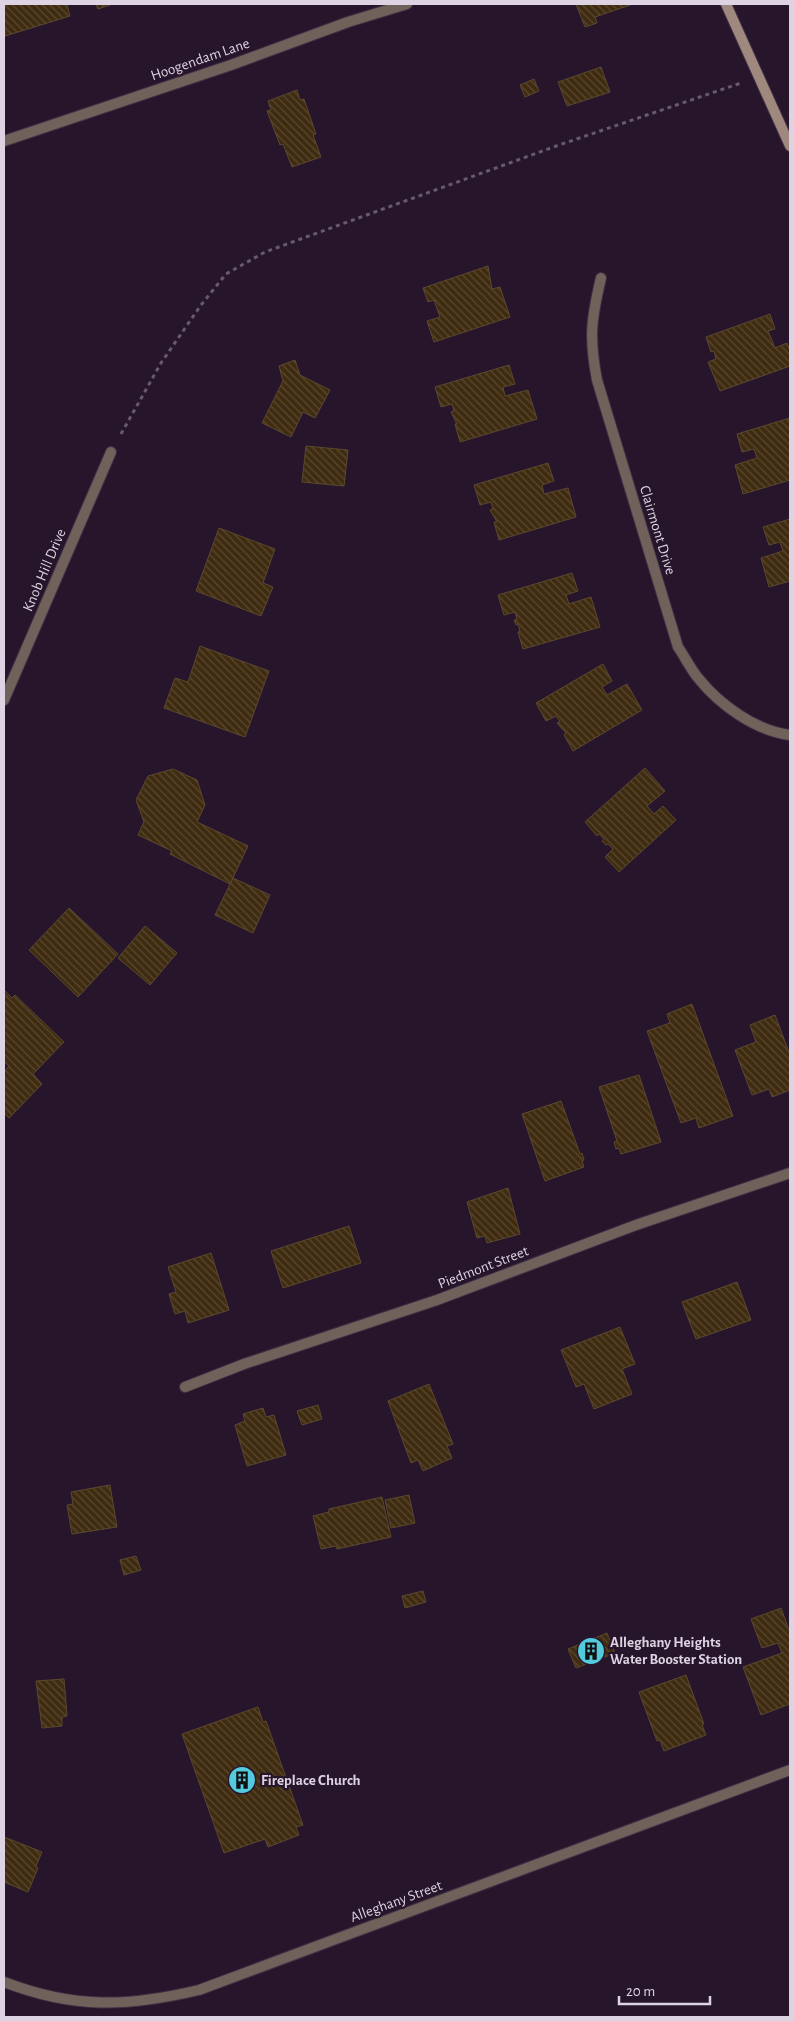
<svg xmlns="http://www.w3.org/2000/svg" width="794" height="2021" viewBox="0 0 794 2021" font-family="'Alegreya Sans',sans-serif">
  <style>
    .building { fill: url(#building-back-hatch); stroke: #5b482f }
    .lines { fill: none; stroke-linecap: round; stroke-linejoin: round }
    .lane-casing { stroke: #413045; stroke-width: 12 }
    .street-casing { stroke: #413045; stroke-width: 12 }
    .secondary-casing { stroke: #413045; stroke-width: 12 }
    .path { stroke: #685a6c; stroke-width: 3; stroke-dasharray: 4 4; stroke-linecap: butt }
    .lane { stroke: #70625b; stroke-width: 10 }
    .street { stroke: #70625b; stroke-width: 10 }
    .secondary { stroke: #9f897e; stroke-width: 10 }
    .labels { text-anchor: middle; stroke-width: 4.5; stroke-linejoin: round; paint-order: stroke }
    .street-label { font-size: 15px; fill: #ded3e2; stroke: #27162b }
    .poi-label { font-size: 15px; font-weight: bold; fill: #ded3e2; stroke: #27162b; text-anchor: start }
  </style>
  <defs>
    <pattern id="building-back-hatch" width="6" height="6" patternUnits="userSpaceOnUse" patternTransform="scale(1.25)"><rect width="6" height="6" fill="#3f2b0f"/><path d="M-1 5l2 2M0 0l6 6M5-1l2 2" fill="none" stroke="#5a4932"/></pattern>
  </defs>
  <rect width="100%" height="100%" fill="#27162b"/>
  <g class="building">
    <polygon points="4,4 67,4 70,16 5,36"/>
    <polygon points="96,4 113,4 98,9"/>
    <polygon points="576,4 633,4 595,17 597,23 585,27"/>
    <polygon points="601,67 610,92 567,106 558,82"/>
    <polygon points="534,79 539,91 525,97 520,85"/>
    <polygon points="297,90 300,100 304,99 316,134 313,135 321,157 292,167 283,144 280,145 267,111 271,110 268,101"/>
    <polygon points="488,266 492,289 500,287 510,317 434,342 427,321 440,317 434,300 428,302 423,288"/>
    <polygon points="770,314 775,329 768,331 775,348 787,343 790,351 790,366 720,391 708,362 716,359 714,351 711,352 706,337"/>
    <polygon points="295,360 300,375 330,390 315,418 303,412 291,437 262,423 283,381 279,366"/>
    <polygon points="509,365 515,384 503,387 505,396 528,390 537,419 460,442 455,424 457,424 451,412 454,411 452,404 441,407 435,387"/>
    <polygon points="790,418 790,480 743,494 735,465 757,458 754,449 742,452 737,434"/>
    <polygon points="306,446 348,450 344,486 302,482"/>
    <polygon points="548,463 554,481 542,485 544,494 568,488 576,517 499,540 494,522 497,522 490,510 493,509 491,502 480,505 474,485"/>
    <polygon points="790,519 790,581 769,587 761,558 783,551 780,542 769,545 763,527"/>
    <polygon points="219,528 275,549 263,583 273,587 261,616 196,591"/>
    <polygon points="572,573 578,591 566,595 569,604 591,597 600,627 523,649 518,632 520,632 518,624 516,625 514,620 517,619 515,612 504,615 498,595"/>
    <polygon points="200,646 269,671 245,737 164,708 175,678 188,682"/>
    <polygon points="603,664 612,681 602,687 607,695 627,684 642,710 573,751 564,735 566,733 557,723 560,722 556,716 546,721 536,703"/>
    <polygon points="645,768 665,791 647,806 654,814 663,806 676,820 619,872 605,857 613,849 608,844 606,845 602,841 604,839 599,834 597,836 585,822"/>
    <polygon points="173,769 197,780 205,805 197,822 248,846 230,884 170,854 172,851 138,835 144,822 136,800 148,776"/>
    <polygon points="233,878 270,895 253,933 215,915"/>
    <polygon points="69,908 118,954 78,997 29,950"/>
    <polygon points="145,926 177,953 150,985 118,958"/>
    <polygon points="4,990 12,998 15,995 64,1042 33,1074 42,1084 9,1118 4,1113 4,1072 9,1066 4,1062"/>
    <polygon points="692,1004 733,1116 699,1128 696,1118 681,1123 647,1031 670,1023 667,1014"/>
    <polygon points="775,1015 790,1055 790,1090 772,1097 769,1089 752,1095 735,1050 756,1042 750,1025"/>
    <polygon points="639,1075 661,1142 621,1154 619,1148 616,1149 614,1142 617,1141 599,1087"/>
    <polygon points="561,1101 580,1154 582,1153 584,1160 582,1161 584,1167 545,1181 522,1114"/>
    <polygon points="508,1188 520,1234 487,1243 485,1236 477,1238 467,1202"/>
    <polygon points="349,1226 361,1263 283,1288 271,1251"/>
    <polygon points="211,1253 229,1310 188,1323 185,1311 175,1314 169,1294 176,1292 168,1267"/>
    <polygon points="737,1282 751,1320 696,1339 682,1302"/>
    <polygon points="620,1327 635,1364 622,1369 632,1394 594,1409 584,1384 576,1387 561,1350"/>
    <polygon points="429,1384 453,1444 447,1446 452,1458 423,1471 418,1460 411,1463 388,1401"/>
    <polygon points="318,1405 322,1419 302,1425 297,1411"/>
    <polygon points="263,1408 266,1417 274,1415 286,1455 247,1466 235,1425 245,1421 243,1414"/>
    <polygon points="110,1485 117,1527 72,1534 67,1505 73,1504 71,1492"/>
    <polygon points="409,1495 415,1523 391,1528 385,1500"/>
    <polygon points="382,1497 391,1537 337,1549 336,1546 321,1549 313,1516 329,1512 329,1509"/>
    <polygon points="136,1556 141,1570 124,1575 120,1560"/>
    <polygon points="423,1591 426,1602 405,1608 402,1596"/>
    <polygon points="781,1608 790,1633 790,1704 761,1715 743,1667 782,1653 778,1643 762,1648 751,1619"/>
    <polygon points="607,1633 615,1653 576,1668 568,1649"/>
    <polygon points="686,1675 704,1724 702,1725 706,1735 664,1751 660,1740 657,1741 639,1692"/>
    <polygon points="64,1679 67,1716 62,1717 62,1726 42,1728 36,1681"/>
    <polygon points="258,1707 263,1722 266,1721 303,1825 296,1827 299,1835 268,1847 265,1839 224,1853 182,1734"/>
    <polygon points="4,1837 42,1852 36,1866 38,1868 28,1892 4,1882"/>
  </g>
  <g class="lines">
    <g class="lane-casing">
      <polyline id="lane" points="4,141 231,65 348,22 407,4"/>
    </g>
    <g class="street-casing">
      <g id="street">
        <path d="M 601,278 C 591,320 589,338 597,380 L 678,647 C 685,657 691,670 699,679 C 720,705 756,731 790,735"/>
        <polyline points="4,700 111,452"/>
        <polyline points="185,1387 244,1364 437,1300 636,1225 790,1173"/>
        <path d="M 4,1982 C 74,2009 127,2007 199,1990 L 790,1770"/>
      </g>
    </g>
    <g class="secondary-casing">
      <polyline id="secondary" points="726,4 790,146"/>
    </g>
    <polyline class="path" points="121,434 161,363 201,305 226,274 265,252 559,145 741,83"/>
    <use href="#lane" class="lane"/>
    <use href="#street" class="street"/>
    <use href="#secondary" class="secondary"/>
  </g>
  <defs>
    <g id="building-disc" transform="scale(1.4375)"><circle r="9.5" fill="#54cade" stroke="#27162b"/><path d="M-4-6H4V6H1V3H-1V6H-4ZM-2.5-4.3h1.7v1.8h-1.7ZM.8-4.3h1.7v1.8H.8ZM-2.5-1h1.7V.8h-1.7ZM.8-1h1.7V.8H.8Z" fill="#111"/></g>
  </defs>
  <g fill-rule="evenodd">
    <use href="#building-disc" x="591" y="1651"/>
    <use href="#building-disc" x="242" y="1780"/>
  </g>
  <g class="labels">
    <g class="street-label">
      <text transform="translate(200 59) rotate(-19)" y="5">Hoogendam Lane</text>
      <text transform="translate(658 530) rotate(73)" y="5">Clairmont Drive</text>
      <text transform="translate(44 570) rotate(-67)" y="5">Knob Hill Drive</text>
      <text transform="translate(483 1267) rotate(-21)" y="5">Piedmont Street</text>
      <text transform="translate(396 1901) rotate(-20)" y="5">Alleghany Street</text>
    </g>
    <g class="poi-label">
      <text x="610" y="1647">Alleghany Heights<tspan x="610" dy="17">Water Booster Station</tspan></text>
      <text x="261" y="1785">Fireplace Church</text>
    </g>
  </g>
  <rect width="794" height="2021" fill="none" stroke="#ded3e2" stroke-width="10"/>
  <path d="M619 1996v8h91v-8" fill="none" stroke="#ded3e2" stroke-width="2.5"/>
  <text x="626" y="1996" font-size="15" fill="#ded3e2" stroke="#27162b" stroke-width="4" paint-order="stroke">20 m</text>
</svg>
